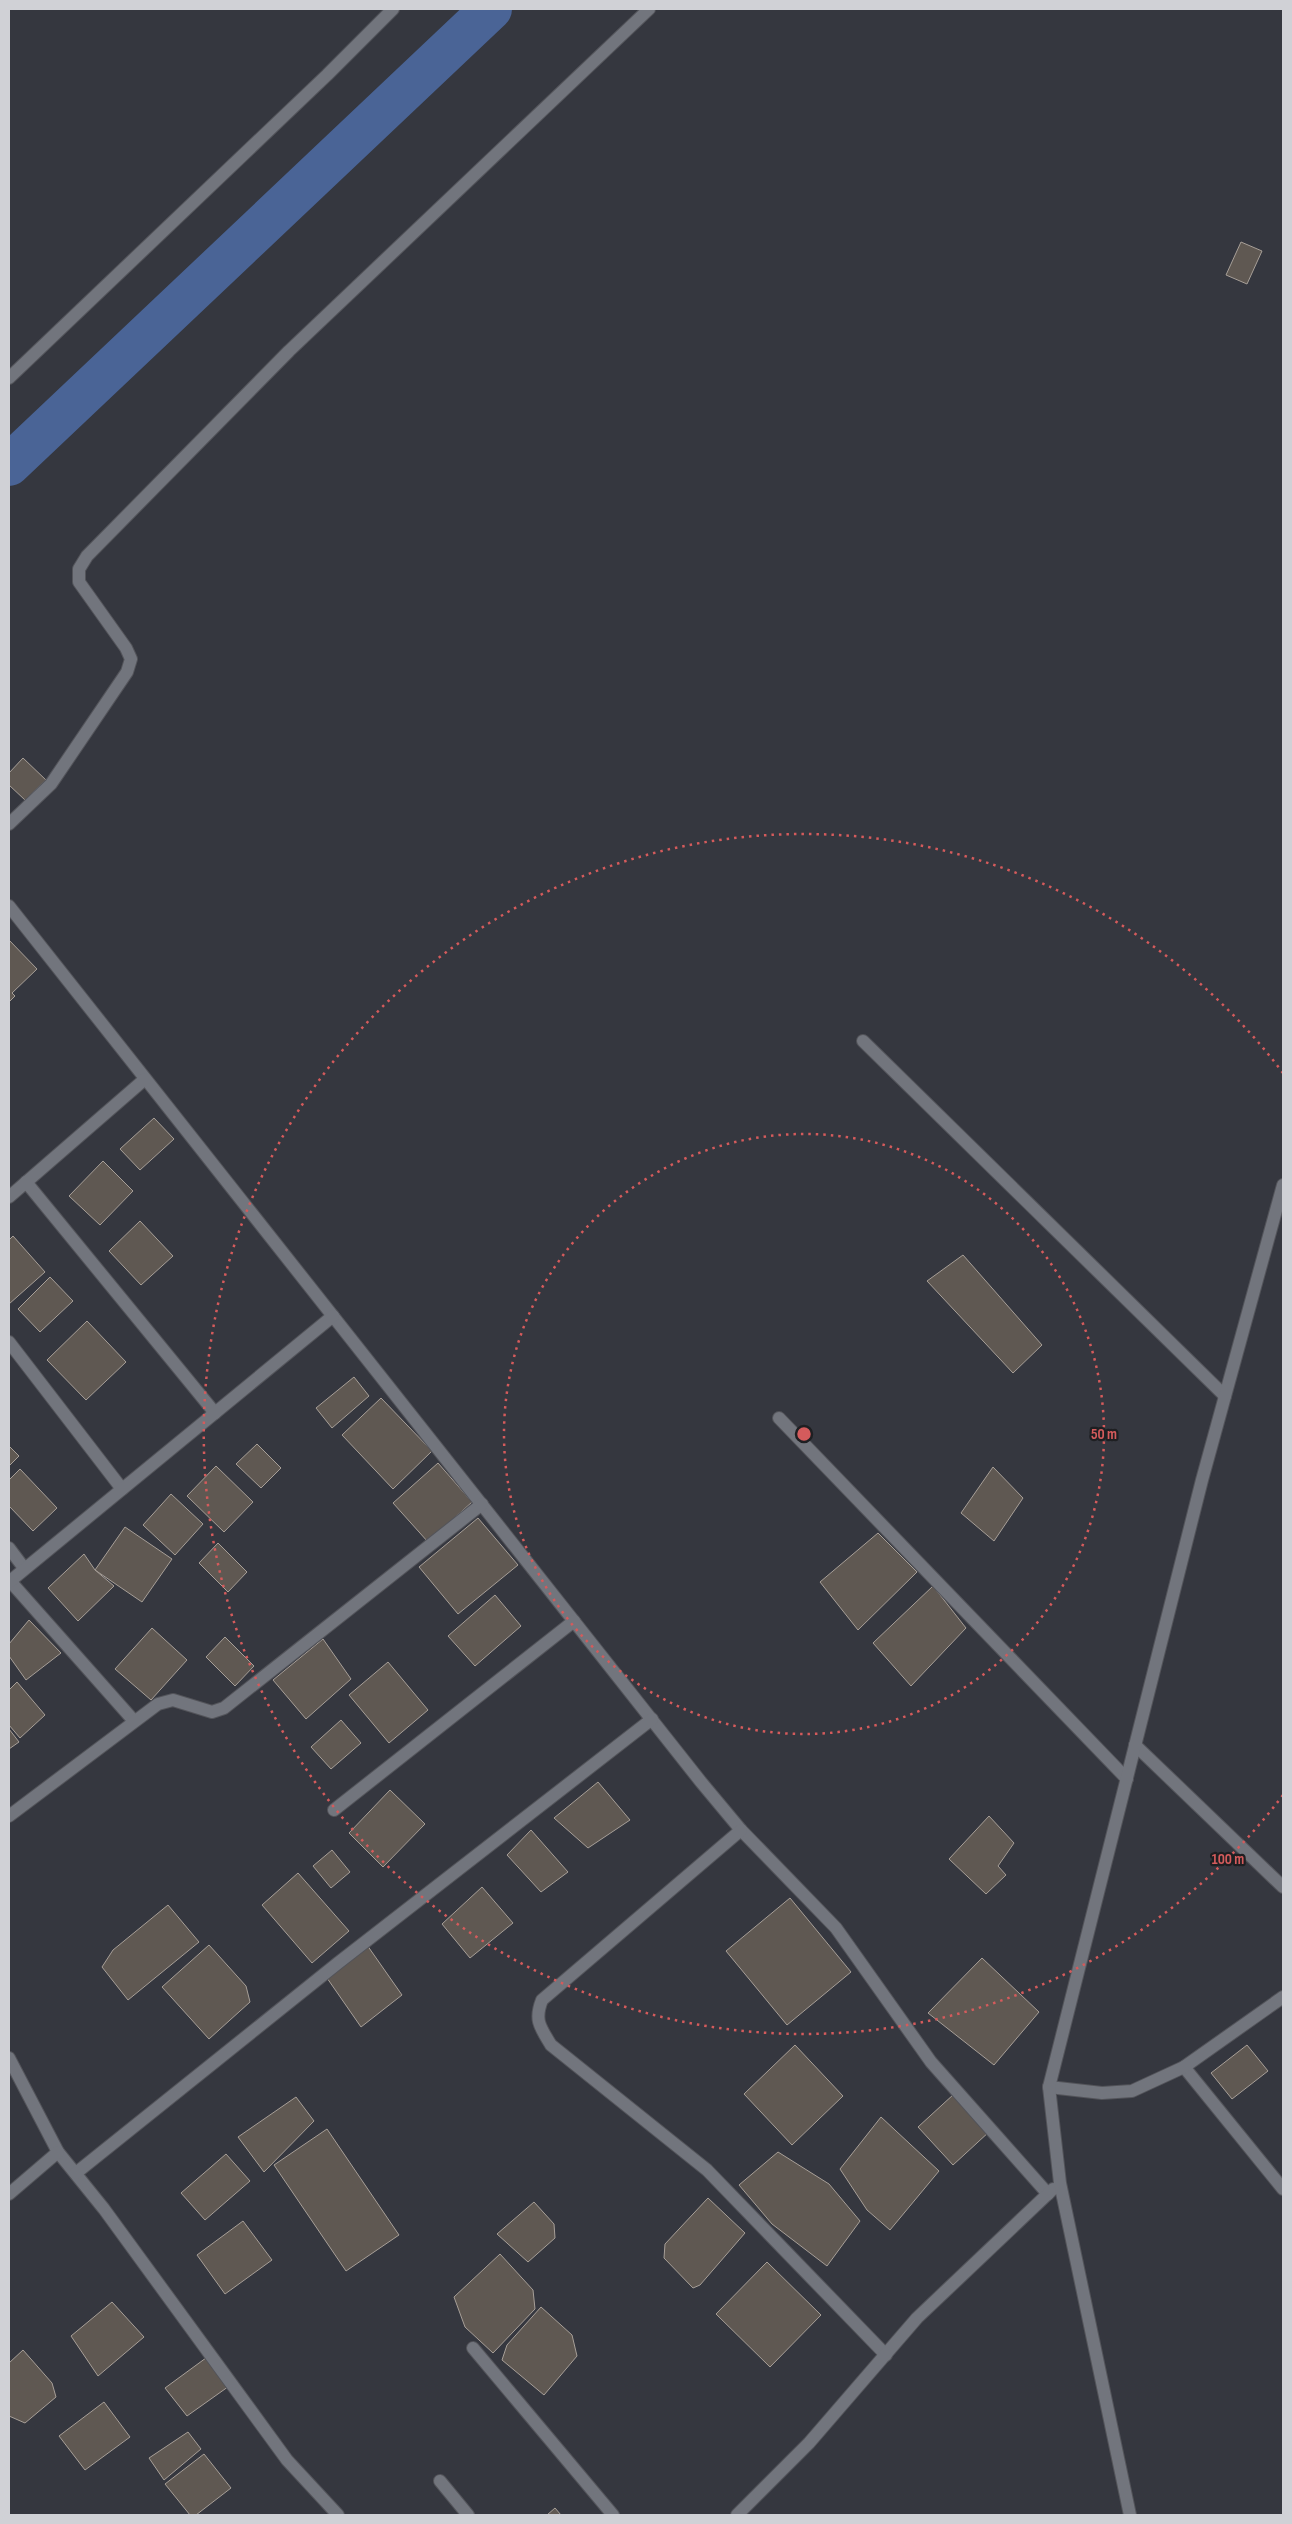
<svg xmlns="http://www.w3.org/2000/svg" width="1292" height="2524" viewBox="0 0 1292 2524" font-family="'Sofia Sans Condensed',sans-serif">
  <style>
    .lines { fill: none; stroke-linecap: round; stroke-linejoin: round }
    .canal { stroke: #4a6496; stroke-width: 42 }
    .building { fill: #5f5852; stroke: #a79f98 }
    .minor-casing { stroke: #53545a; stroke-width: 14 }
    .minor { stroke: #72757d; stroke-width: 12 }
    .ring { fill: none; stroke: #d45b5c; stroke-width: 2.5; stroke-dasharray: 2.5 5 }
    .centre { fill: #d45b5c; stroke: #1e1f22; stroke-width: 2.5 }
    .ring-label { font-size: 15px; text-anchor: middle; font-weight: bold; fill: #d45b5c; stroke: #1e1f22; stroke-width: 4.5; stroke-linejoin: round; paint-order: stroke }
  </style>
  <rect width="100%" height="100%" fill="#35373f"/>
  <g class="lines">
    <polyline class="canal" points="9,465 491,9"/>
  </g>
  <g class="building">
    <polygon points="1241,242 1262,251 1247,284 1226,275"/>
    <polygon points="23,758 46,780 25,800 9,785 9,773"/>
    <polygon points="9,940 37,969 12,993 15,996 9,1002"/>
    <polygon points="154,1118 174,1139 140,1170 120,1149"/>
    <polygon points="103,1161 133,1191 100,1225 69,1196"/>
    <polygon points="140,1221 173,1256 141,1285 109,1251"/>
    <polygon points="13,1236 45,1272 9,1304 9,1240"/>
    <polygon points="963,1255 1042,1345 1013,1373 927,1281"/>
    <polygon points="50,1277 73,1301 40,1332 18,1309"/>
    <polygon points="87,1321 126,1362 86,1400 47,1360"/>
    <polygon points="354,1377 369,1396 332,1428 316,1408"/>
    <polygon points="381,1398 432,1451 393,1489 342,1435"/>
    <polygon points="257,1444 281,1468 261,1488 236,1464"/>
    <polygon points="9,1446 19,1456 9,1466"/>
    <polygon points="438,1463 472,1502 428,1542 393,1503"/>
    <polygon points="216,1466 253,1502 224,1532 187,1496"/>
    <polygon points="993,1467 1023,1498 994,1541 961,1513"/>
    <polygon points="20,1469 57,1508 33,1531 9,1506 9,1480"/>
    <polygon points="171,1494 203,1524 175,1555 143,1525"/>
    <polygon points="478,1518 518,1565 458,1614 419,1567"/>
    <polygon points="125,1527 172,1559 142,1602 95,1570"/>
    <polygon points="878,1533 917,1572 858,1630 820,1582"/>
    <polygon points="218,1543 247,1572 228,1592 199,1563"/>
    <polygon points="84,1554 95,1570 114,1586 78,1621 48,1588"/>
    <polygon points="933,1586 966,1628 911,1686 873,1643"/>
    <polygon points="495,1595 521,1626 475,1666 448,1636"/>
    <polygon points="29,1620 61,1653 26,1680 9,1656 9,1644"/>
    <polygon points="152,1628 187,1660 151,1700 115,1669"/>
    <polygon points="225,1637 254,1666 235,1686 206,1657"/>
    <polygon points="323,1639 351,1679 306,1719 273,1680"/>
    <polygon points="388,1662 428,1710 389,1743 349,1695"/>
    <polygon points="17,1682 45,1715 20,1738 9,1725 9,1690"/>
    <polygon points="341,1720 361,1743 331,1769 311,1747"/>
    <polygon points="9,1729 19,1742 9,1749"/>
    <polygon points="598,1782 630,1820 588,1848 554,1818"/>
    <polygon points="390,1790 425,1824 383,1867 349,1833"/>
    <polygon points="989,1816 1014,1843 998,1866 1006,1875 986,1894 949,1859"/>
    <polygon points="531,1830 568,1872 541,1892 507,1855"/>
    <polygon points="332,1850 350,1872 331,1888 313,1866"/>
    <polygon points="298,1873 349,1931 312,1963 262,1905"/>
    <polygon points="482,1887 513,1923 470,1958 442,1924"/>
    <polygon points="790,1898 851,1972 787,2025 726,1951"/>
    <polygon points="168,1905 199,1942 128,2000 102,1967 113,1950"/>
    <polygon points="209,1945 246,1986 250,2002 209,2039 162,1987"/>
    <polygon points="367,1945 402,1995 361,2027 327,1978"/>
    <polygon points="982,1958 1039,2012 994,2065 928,2013"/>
    <polygon points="795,2045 843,2096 792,2145 744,2094"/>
    <polygon points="1247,2045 1268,2071 1232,2099 1211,2073"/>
    <polygon points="954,2094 990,2131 953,2165 918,2127"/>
    <polygon points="296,2097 314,2121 264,2172 238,2137"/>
    <polygon points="881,2117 939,2171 890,2230 867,2210 840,2169"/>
    <polygon points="327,2129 399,2235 346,2271 274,2165"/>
    <polygon points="778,2152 829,2184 860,2221 827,2266 772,2224 739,2185"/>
    <polygon points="226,2154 250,2181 205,2220 181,2193"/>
    <polygon points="708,2198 745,2233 700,2285 693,2288 664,2258 665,2244"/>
    <polygon points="534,2202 554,2224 555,2238 528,2262 497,2234"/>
    <polygon points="243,2221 272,2260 225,2294 197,2255"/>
    <polygon points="500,2254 533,2290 535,2309 493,2353 465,2327 454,2297"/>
    <polygon points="767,2262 821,2315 770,2367 716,2314"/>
    <polygon points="112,2302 144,2337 98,2376 71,2336"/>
    <polygon points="541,2307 572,2335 577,2356 544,2395 502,2360 507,2345"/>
    <polygon points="23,2350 52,2383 56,2397 25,2423 9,2416 9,2363"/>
    <polygon points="210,2355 232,2384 187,2416 165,2388"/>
    <polygon points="104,2402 130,2437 85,2470 59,2436"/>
    <polygon points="188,2432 201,2449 164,2480 149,2458"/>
    <polygon points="204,2454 231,2488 196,2515 190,2515 165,2484"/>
    <polygon points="555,2508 561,2515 547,2515"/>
  </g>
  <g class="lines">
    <g class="minor-casing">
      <g id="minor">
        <polyline points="9,378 327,75 393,9"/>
        <polyline points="9,824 51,784 127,672 131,659 126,648 79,582 79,569 87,556 289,351 649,9"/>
        <polyline points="9,906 701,1782 741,1830 836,1928 931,2062 1048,2194"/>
        <polyline points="863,1041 1225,1396"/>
        <polyline points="26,1182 215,1413"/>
        <polyline points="9,1197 145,1079"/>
        <polyline points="9,1342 122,1489"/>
        <polyline points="779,1418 1127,1779"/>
        <polyline points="9,1548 24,1568"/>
        <polyline points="10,1581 134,1721"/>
        <polyline points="9,1582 333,1316"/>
        <polyline points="1135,1745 1283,1887"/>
        <polyline points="334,1810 574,1621"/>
        <polyline points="9,1816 158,1704 173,1700 212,1712 224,1708 482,1504"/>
        <path d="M 741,1830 L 542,2000 C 534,2020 540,2027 551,2045 L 707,2170 L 886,2355"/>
        <polyline points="9,2058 58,2152 104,2209 287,2460 338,2515"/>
        <polyline points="1184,2067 1283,2189"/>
        <polyline points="1049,2087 1102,2093 1132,2091 1184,2067 1283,1997"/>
        <polyline points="76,2173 338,1963 652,1719"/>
        <polyline points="9,2194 58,2152"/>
        <polyline points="473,2348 613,2515"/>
        <polyline points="440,2481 468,2515"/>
        <polyline points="737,2515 809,2443 917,2318 1053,2189"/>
        <polyline points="1130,2515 1060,2183 1049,2087 1202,1480 1283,1185"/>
      </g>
    </g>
    <use href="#minor" class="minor"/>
  </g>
  <g class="ring">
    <circle cx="804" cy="1434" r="300"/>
    <path d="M1283 1795A600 600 0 1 1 1283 1073"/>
  </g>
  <circle cx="804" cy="1434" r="8" class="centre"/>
  <g class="ring-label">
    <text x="1104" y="1439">50 m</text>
    <text x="1228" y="1864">100 m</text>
  </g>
  <rect width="1292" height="2524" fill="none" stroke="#d0d1d6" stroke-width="20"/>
</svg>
